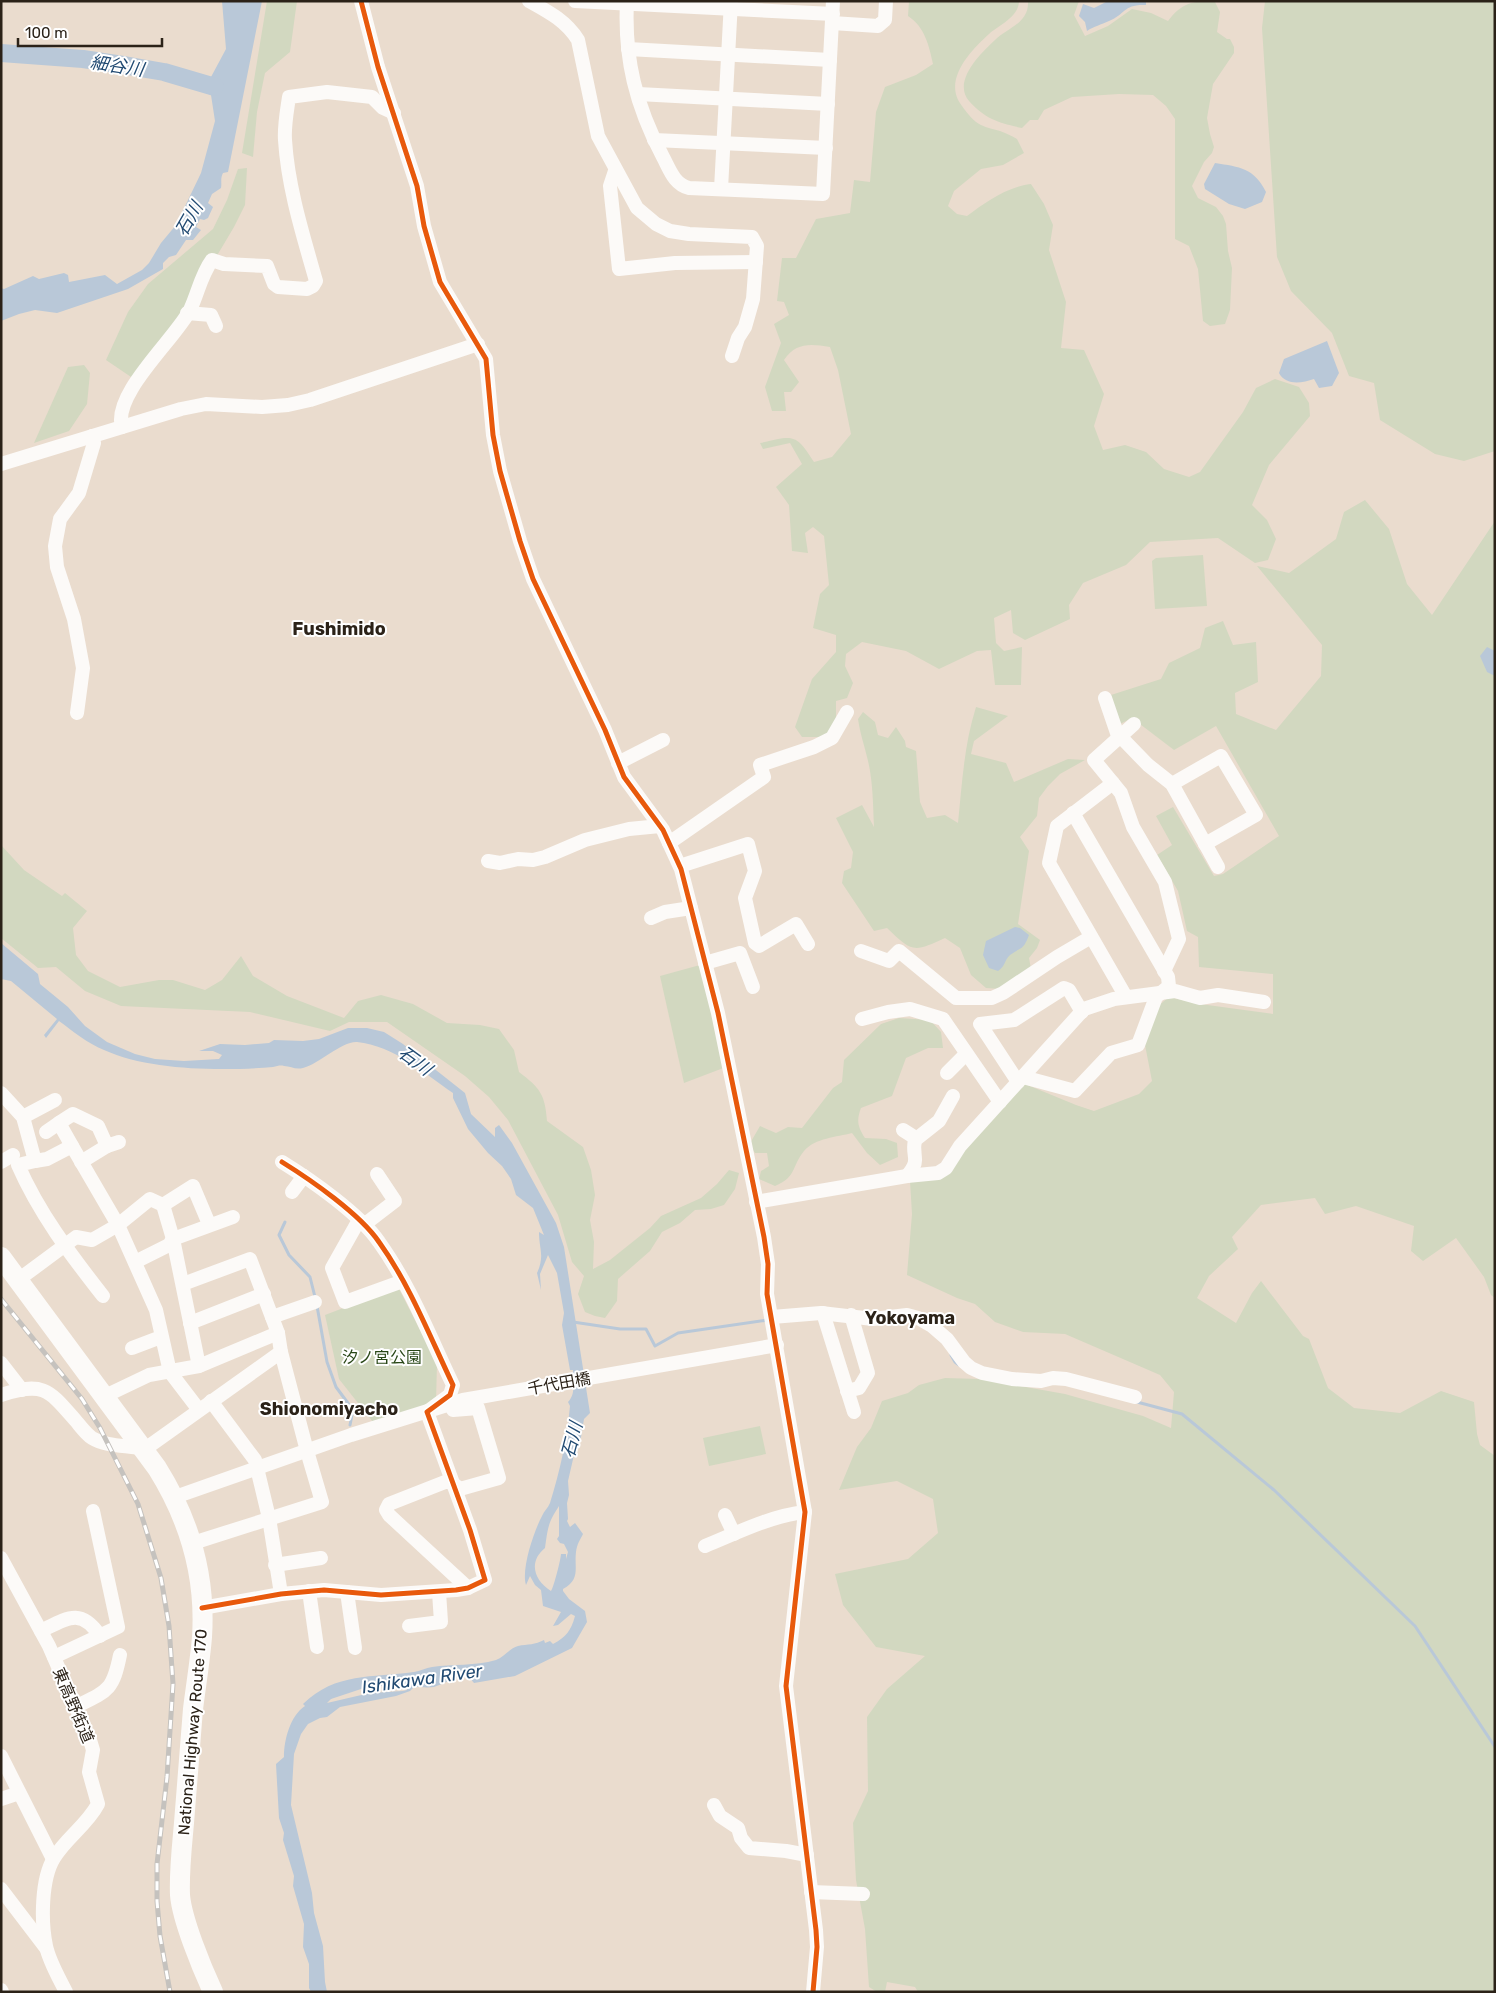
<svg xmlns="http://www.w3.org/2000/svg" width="1496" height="1993" viewBox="0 0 1496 1993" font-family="Rubik,'Noto Sans JP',sans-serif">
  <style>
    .green { fill: #d2d8c0 }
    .water { fill: #b9c8d8; fill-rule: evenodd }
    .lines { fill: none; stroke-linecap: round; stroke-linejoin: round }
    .stream { stroke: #b9c8d8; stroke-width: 3 }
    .river { stroke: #b9c8d8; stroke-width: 18 }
    .minor { stroke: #fcfaf8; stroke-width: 14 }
    .highway { stroke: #fcfaf8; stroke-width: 20 }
    .rail-casing { stroke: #c5c2be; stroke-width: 5 }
    .rail { stroke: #fff; stroke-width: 3; stroke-dasharray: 9; stroke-linecap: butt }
    .cycleway-casing { stroke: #fff; stroke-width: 8 }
    .cycleway { stroke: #e8590c; stroke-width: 5 }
    .labels { text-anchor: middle; stroke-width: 4; stroke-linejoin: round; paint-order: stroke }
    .park-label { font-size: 16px; fill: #294717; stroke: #fff }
    .street-label { font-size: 16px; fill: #2b2218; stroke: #fff }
    .water-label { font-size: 18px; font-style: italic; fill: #214a72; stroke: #fff }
    .neighbourhood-label { font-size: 18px; font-weight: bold; fill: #2b2218; stroke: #fff }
  </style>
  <rect width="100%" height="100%" fill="#eadcce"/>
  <g class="green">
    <polygon points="267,1 297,1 290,52 265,73 257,112 253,157 242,153"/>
    <path d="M 909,1 L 1019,1 C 1019,17 999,25 989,34 C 970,51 942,81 962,106 C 967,113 974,122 981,125 C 987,128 994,129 1000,131 C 1006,133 1012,136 1017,139 L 1024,153 L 1003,165 L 981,169 L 954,191 L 948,206 L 957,214 L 967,216 C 986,202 1007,187 1031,184 L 1044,204 L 1053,225 L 1049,250 L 1066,302 L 1061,348 L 1084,350 L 1104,394 L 1094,426 L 1103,450 L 1125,445 L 1146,452 L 1164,469 L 1189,477 L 1200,472 L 1243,412 L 1256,388 L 1275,379 L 1299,387 L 1309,403 L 1310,416 L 1269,465 L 1252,505 L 1267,520 L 1276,539 L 1268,560 L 1255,563 L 1218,538 L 1150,542 L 1126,565 L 1083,583 L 1069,605 L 1070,619 L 1025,640 L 1013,633 L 1011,610 L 994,618 L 996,643 L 1004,651 L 1022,647 L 1021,685 L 995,685 L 991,650 L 977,651 L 939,669 L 906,651 L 862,642 L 846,654 L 845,666 L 853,683 L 847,698 L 836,701 L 836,722 L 828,737 L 802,737 L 795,727 L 812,679 L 836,652 L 836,635 L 813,628 L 820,594 L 829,585 L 824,536 L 813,527 L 805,533 L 808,553 L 792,551 L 789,505 L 776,487 L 802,464 L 790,443 L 763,449 L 760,443 C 793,436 795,432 814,462 L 832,457 L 851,434 L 838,370 L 830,347 C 811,344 796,342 784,360 L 799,382 L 791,392 L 784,392 L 786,411 L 772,411 L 765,387 L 781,343 L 774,324 L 789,315 L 784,302 L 777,301 L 782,258 L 796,258 L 816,219 L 850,213 L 854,180 L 870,182 L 876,112 L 885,87 L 916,75 L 933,64 C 929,46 925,27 908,16 Z"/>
    <path d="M 1028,1 L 1079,1 L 1074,15 L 1085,36 L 1108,26 L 1132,9 L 1151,13 L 1168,21 C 1181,4 1192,0 1215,2 L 1220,12 L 1217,32 L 1227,39 L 1230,39 L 1234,47 L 1234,53 L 1213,84 L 1207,118 L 1210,134 L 1214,147 L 1212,153 L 1204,162 L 1192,186 L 1198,198 L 1216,207 L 1223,216 L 1226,224 L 1228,251 L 1232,268 L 1230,310 L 1225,324 L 1210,326 L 1203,321 L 1198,269 L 1189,246 L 1175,239 L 1175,119 L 1166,106 L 1153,95 L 1119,94 L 1072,97 L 1044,110 L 1038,120 L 1030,120 L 1022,128 C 999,123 985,119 969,101 C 952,81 981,53 995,40 C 1004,31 1021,25 1026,13 C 1028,9 1028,5 1028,1 Z"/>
    <polygon points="1265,1 1495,1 1495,451 1464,461 1435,454 1380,420 1374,383 1349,376 1332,333 1291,291 1277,257 1262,28"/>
    <polygon points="247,168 245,205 234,227 184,311 134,379 106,360 128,312 148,284 213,229 227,200 238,169"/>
    <polygon points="84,365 90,373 87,404 69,431 34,443 68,367"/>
    <polygon points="1365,500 1389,529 1407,584 1432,615 1495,521 1495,1298 1491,1295 1484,1277 1456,1238 1423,1261 1411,1251 1414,1226 1356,1206 1325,1214 1315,1198 1261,1205 1232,1237 1238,1249 1209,1276 1197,1298 1236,1323 1252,1293 1261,1281 1303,1336 1309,1339 1328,1388 1354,1408 1400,1413 1441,1391 1474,1402 1477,1434 1480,1445 1495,1456 1495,1992 918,1992 915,1987 887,1982 885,1992 877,1992 869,1987 865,1929 856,1880 853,1823 868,1791 867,1717 887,1689 925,1656 876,1647 843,1605 835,1574 908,1559 938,1533 933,1499 897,1481 839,1490 857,1447 871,1428 882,1401 908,1393 919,1385 945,1378 980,1379 1065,1394 1143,1416 1171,1428 1174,1392 1160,1375 1065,1334 1023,1332 995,1322 975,1304 957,1298 907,1275 912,1214 910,1181 942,1178 965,1148 1025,1084 1076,1105 1094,1111 1139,1094 1152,1081 1145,1045 1158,1006 1169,997 1200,1004 1273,1014 1273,974 1199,967 1198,937 1187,931 1178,891 1157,855 1172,845 1156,816 1173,807 1214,876 1223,874 1279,836 1216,726 1174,750 1132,718 1120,724 1111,695 1161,679 1169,663 1200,648 1205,628 1223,621 1233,645 1256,642 1258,682 1235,693 1236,714 1276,730 1321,676 1322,645 1257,566 1289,573 1336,539 1344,512"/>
    <polygon points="1203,555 1207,606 1155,609 1152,561 1156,558"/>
    <path d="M 976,707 L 1008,716 L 974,741 L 971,754 L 1006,763 L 1014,782 L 1068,759 L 1085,760 L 1060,774 L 1048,786 L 1039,798 L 1037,816 L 1020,837 L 1029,851 L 1018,924 L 1040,940 L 1037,948 L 1029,958 L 1031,969 L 1001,989 L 986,988 L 971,975 L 960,948 L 945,938 C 913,953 912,952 887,928 L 874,931 L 842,883 L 844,871 L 851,868 L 853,852 L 836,818 L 862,805 L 874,827 C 873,804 873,779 867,757 C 864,744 860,733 858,719 L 863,712 L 875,722 L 878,735 L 888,738 L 896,727 L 905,741 L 906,747 L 916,751 L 920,802 L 927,818 L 945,815 L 958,823 C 962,784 964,745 976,707 Z"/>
    <path d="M 1,845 L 24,870 L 62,896 L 65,893 L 87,911 L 73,928 L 76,955 L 88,971 L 120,987 L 159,980 L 173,980 L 205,990 L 222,980 L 241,956 L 253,976 L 287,996 L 344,1018 L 358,1001 L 381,995 L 413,1004 L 447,1023 L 480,1025 L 499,1029 L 514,1050 L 519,1072 C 540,1088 545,1094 547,1121 L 583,1147 L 591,1170 L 595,1195 L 590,1220 L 594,1242 L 593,1269 L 610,1260 L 650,1228 L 661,1216 L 701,1198 L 717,1184 L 729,1170 L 739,1173 L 735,1189 L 724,1205 L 711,1209 L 695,1210 L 680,1223 L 662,1232 L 650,1251 L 618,1279 L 617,1301 L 605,1318 L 595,1316 L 585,1312 L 578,1294 L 584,1276 L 572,1262 L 558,1215 L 508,1120 L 489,1097 L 465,1076 L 387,1022 L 349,1022 L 330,1031 L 250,1012 L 121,1006 L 85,991 L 56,967 L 38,968 L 1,938 Z"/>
    <polygon points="700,965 726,1067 684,1083 660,976"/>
    <path d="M 899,1018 L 930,1020 L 941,1032 L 943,1048 L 928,1048 L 906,1058 L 892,1096 L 861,1108 C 856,1121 858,1127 865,1138 L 886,1139 L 897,1143 L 898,1157 L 880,1165 L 867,1153 L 852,1133 C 837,1137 815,1138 804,1151 C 791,1167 797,1177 775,1186 L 759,1179 L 761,1171 L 769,1166 L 767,1153 L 755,1153 L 749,1145 L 760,1126 L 776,1133 L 788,1127 L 802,1128 L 833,1088 L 842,1082 L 844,1060 L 881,1024 Z"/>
    <polygon points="398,1287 437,1363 436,1402 373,1422 339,1379 325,1315"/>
    <polygon points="760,1426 766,1454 709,1466 703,1438"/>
  </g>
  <g class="water">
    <path d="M 222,1 L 262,1 L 228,172 L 223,173 C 220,179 222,182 221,188 L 212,194 L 208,203 L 213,207 L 208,218 L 204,220 L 200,219 L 196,227 L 201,230 L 193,240 L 186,240 L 176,255 L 169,257 L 163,263 L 163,269 L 128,289 L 57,313 L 35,310 L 19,314 L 1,321 L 1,288 L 4,289 L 33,276 L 39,279 L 64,273 L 68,275 L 69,282 L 105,275 L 117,284 L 142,270 L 149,263 L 161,243 L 176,225 L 201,173 L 215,121 L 211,95 L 192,87 L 193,78 L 211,77 L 226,49 Z"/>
    <path d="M 1108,1 L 1146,1 L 1146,5 C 1123,4 1126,14 1109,21 C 1101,25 1094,26 1087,31 L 1085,22 L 1079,16 L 1083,4 L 1094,8 Z"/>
    <path d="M 1215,163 C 1240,167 1254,168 1266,192 L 1262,202 L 1245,209 L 1229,204 L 1205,189 L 1204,184 Z"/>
    <path d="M 1327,341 L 1339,373 L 1332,386 L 1319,388 L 1314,379 C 1302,383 1286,386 1279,373 L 1284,359 Z"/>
    <polygon points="1487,647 1495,651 1495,676 1487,672 1480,656"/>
    <path d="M 1015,927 L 1020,928 L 1029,935 C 1023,951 1022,946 1010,955 C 1004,960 1006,966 998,971 L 989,968 L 983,955 L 986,941 Z"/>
    <path d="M 1,943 L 38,974 L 40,984 L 68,1007 L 85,1026 L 107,1042 L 135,1054 L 155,1059 L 184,1061 L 219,1059 L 222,1055 L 213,1051 L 199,1051 L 220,1044 L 245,1045 L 269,1043 L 274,1040 L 303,1041 L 319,1039 L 348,1028 L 367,1028 L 384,1032 L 403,1044 L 465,1093 L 471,1114 L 495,1137 L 495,1128 L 499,1125 L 512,1143 L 556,1223 L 564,1247 L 590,1413 L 584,1419 L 581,1437 L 574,1455 L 568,1481 L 569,1495 L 567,1503 L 568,1519 L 567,1521 L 570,1527 L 575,1523 L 583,1534 C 580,1540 577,1544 576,1552 C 574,1568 581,1579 563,1589 L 563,1591 L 569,1599 L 585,1611 L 587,1622 L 572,1648 L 515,1676 L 474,1683 C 464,1669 446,1684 434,1687 C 428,1688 420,1687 414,1687 L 410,1691 L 396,1696 L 340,1707 L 327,1717 L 320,1718 L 308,1724 L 301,1734 L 294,1754 L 291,1805 L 312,1893 L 314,1913 L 323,1946 L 325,1982 L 327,1992 L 311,1992 L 309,1988 L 309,1964 L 303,1947 L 304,1924 L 293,1886 L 294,1876 L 283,1840 L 284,1833 L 279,1818 L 276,1764 L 284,1757 C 284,1740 290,1716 305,1706 L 303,1704 C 336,1672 372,1678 414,1672 C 420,1671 426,1668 432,1667 C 453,1664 475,1666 496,1660 C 504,1657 510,1648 518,1646 C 528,1644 535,1645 544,1640 L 545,1643 L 550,1641 L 553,1644 C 566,1637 571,1631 575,1616 L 571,1614 L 558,1625 L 553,1626 L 561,1612 L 543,1606 L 541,1590 L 535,1585 L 530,1576 L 526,1585 C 521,1569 534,1531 542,1516 C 544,1511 548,1508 550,1503 C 560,1471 567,1439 570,1406 L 568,1402 C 576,1394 573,1381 573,1370 L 570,1370 L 562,1325 L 564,1313 L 557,1273 L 548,1255 L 540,1274 L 541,1290 L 537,1273 C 545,1256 539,1249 539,1232 L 544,1235 L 533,1208 L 516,1195 L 511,1179 L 502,1166 L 488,1153 L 468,1129 L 453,1098 L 453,1093 C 424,1073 394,1046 357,1042 C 342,1041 319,1064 303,1068 C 295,1070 291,1066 284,1066 C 281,1065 277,1066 273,1067 C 223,1071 150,1071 104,1050 C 87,1043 74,1032 59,1021 L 46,1038 L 44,1035 L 57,1019 L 11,981 L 1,979 ZM 559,1506 L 559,1536 L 557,1539 L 560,1543 L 564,1544 L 568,1552 L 566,1559 L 566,1554 L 561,1554 C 561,1558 554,1587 551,1591 C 534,1580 528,1562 545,1548 C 548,1527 548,1523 559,1506 ZM 370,1686 L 408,1686 L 407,1690 L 403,1691 L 370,1693 L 327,1703 L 331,1699 Z"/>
  </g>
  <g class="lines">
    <g class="stream">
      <polyline points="285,1222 279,1235 289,1255 310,1277 315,1297"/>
      <polyline points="317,1306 327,1362 336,1387 353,1410 350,1425"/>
      <polyline points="573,1322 620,1329 646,1329 655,1346 678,1333 768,1320"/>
      <polyline points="951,1355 955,1362 959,1365"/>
      <polyline points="1137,1402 1182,1414 1274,1490 1415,1626 1495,1747"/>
    </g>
    <polyline class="river" points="1,53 83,59 123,65 164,72 215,87"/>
    <g class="minor">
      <polyline points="361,1 378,67 417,186 424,226 440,282 486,359 493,435 500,471 520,541 533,579 605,730 624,777 663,830 681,869 718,1013 764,1237 768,1264 767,1294 805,1512 786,1686 816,1930 817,1947 813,1992"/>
      <path d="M 529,1 C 549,12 566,21 578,40 L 598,136 L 637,208 L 656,224 L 670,231 L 689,234 L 752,237 L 757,246 L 753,299 L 745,327 L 738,338 L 732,356"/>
      <polyline points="575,1 833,14"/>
      <path d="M 627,1 C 624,59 636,106 663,157 C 670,170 674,184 689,188 L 823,194 L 833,1"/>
      <polyline points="832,23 878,26 885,20 886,1"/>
      <polyline points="628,49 830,60"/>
      <polyline points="638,94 828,104"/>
      <polyline points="654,140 826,148"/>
      <polyline points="615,171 610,186 619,269 675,263 756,262"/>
      <polyline points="721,189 731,1"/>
      <polyline points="187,313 211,315 216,326"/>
      <path d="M 122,427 C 112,394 175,339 190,310 C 198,293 201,275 212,260 L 224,264 L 267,266 L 274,284 L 278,287 L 307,289 L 313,286 L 316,281 C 303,235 288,188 285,140 C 284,126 287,111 289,97 L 327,92 L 372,97 L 383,108 L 394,113"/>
      <polyline points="1,464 181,409 206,404 262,407 288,405 310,400 478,344"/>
      <polyline points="1105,698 1117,733 1148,765 1172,784 1218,867"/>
      <polyline points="77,713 83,668 74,619 57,567 55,546 60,519 79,493 94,443 92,436"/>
      <polyline points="1134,724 1094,760 1121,793 1133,827 1165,882 1179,939 1164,971"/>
      <polyline points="618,763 663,740"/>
      <polyline points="1113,783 1057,826 1049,863 1126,997"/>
      <polyline points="1172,784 1221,756 1256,815 1205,844"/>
      <polyline points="669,843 764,777 760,765 814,747 832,738 847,712"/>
      <polyline points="488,861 500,863 518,859 533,860 545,857 585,840 629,829 660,826"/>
      <polyline points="680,866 748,844 755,871 745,898 755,943 759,946 796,924 808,944"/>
      <polyline points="651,918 665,912 691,908"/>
      <polyline points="861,951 889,961 899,951 956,998 992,998 1003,993 1057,957 1091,937"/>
      <polyline points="705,963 740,953 753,987"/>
      <polyline points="862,1019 888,1012 910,1009 943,1019 1000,1102"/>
      <polyline points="947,1073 966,1054"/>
      <polyline points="1023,1077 1075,1091 1111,1053 1138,1045 1156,997 1169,986 1168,977 1073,813"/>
      <polyline points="1018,1082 980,1024 1014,1020 1064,988 1069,990 1082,1012"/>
      <polyline points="1,1093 23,1117 35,1161 47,1159 72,1146 118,1225 156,1310 170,1372 199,1410"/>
      <polyline points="23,1117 55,1100"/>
      <polyline points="59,1123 73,1114 98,1126 107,1146 119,1142"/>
      <polyline points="903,1130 914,1137 915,1140"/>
      <polyline points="46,1132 59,1123 72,1146"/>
      <path d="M 35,1161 L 18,1165 C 39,1213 70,1254 103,1296"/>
      <polyline points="1,1162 13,1155"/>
      <polyline points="81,1162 107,1146"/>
      <path d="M 907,1176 C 922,1158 911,1158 915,1140 L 939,1121 L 953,1096"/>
      <polyline points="292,1192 304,1176"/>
      <polyline points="756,1202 907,1176 938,1173 946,1168 960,1146 1084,1009 1114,999 1175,991 1200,998 1218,995 1264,1002"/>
      <polyline points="163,1205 193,1186 209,1224"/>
      <polyline points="359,1220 332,1268 345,1302 403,1281"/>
      <polyline points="365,1224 395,1201 377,1174"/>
      <polyline points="135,1262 169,1245 173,1239 233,1217"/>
      <polyline points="18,1280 76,1237 92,1240 118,1225 150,1199 163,1205 173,1239 199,1366"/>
      <polyline points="183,1284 250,1259 278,1333 281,1352 307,1451 322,1502 193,1543"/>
      <polyline points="823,1313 854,1412"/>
      <polyline points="272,1317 315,1302"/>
      <polyline points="772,1317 821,1313 873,1319 907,1315 918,1318 932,1326 947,1339 964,1362 971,1368 982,1373 1012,1379 1041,1381 1053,1378 1066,1379 1135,1397"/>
      <polyline points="190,1323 264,1294"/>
      <polyline points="132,1348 161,1337"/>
      <polyline points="1,1363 22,1390"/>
      <polyline points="847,1391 859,1388 868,1373 851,1315"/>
      <path d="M 1,1395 C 44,1381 49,1390 76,1421 C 81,1427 86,1434 92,1438 C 107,1447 128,1445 145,1449 L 281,1352"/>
      <polyline points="105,1396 149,1375 199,1366 278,1333"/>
      <polyline points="211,1401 255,1460 257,1468 269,1518 281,1594"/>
      <polyline points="453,1410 478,1408 499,1478 460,1489 451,1482 445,1482 389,1504 386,1510 389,1515 468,1588"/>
      <polyline points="175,1497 351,1435 463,1400 777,1345"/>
      <polyline points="725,1515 734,1534"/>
      <path d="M 705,1546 C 737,1533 770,1516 805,1512"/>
      <path d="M 1,1558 L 49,1646 L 90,1740 L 93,1750 L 89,1772 L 98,1804 C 87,1825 66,1838 54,1858 C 41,1879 41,1922 46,1946 C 49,1961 59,1978 66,1992"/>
      <polyline points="275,1565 321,1558"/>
      <polyline points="309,1591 317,1647"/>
      <polyline points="347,1592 355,1648"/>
      <path d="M 202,1608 L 281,1594 L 324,1590 L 381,1595 L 456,1590 L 468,1588 L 485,1580 L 470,1530 L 427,1412 L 450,1395 L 453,1385 C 430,1337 410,1285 379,1242 C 360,1214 311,1180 282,1162"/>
      <polyline points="409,1626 441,1622 439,1592"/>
      <path d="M 41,1631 C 67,1618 81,1607 100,1636"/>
      <polyline points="54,1657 118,1627 93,1511"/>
      <path d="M 77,1706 C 108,1691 113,1690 120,1655"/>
      <polyline points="1,1756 53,1859"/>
      <polyline points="1,1799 19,1793"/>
      <polyline points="714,1805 720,1816 738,1828 741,1838 749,1848 786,1851 807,1855"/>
      <polyline points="1,1889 46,1948"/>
      <polyline points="811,1892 863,1894"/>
      <polyline points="1,1990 2,1992"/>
    </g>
    <path class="highway" d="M 1,1257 L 157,1468 C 189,1519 206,1576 202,1637 C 200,1661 196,1685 193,1709 C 190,1747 187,1785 184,1823 C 182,1846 179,1871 180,1895 C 182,1920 202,1968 213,1992"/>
    <g class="rail-casing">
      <polyline id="rail" points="1,1299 82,1399 100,1428 138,1504 161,1578 169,1626 173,1684 167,1777 157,1864 157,1901 160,1936 170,1992"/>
    </g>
    <use href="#rail" class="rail"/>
    <g class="cycleway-casing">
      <g id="cycleway">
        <polyline points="361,1 378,67 417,186 424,226 440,282 486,359 493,435 500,471 520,541 533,579 605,730 624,777 663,830 681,869 718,1013 764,1237 768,1264 767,1294 805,1512 786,1686 816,1930 817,1947 813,1992"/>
        <path d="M 202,1608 L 281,1594 L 324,1590 L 381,1595 L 456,1590 L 468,1588 L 485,1580 L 470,1530 L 427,1412 L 450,1395 L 453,1385 C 430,1337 410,1285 379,1242 C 360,1214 311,1180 282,1162"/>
      </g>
    </g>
    <use href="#cycleway" class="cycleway"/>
  </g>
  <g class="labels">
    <g class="park-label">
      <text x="382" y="1363">汐ノ宮公園</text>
    </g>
    <g class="street-label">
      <text transform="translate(559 1383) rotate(-10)" y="6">千代田橋</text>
      <text transform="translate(74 1705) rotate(67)" y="6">東高野街道</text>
      <text transform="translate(192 1732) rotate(-85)" y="6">National Highway Route 170</text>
    </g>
    <g class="water-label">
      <text transform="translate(117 66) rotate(9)" y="6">細谷川</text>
      <text transform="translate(189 219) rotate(-60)" y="6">石川</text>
      <text transform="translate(415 1061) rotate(36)" y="6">石川</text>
      <text transform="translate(572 1440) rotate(-75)" y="6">石川</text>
      <text transform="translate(422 1679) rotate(-8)" y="6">Ishikawa River</text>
    </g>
    <g class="neighbourhood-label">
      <text x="339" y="635">Fushimido</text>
      <text x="910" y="1324">Yokoyama</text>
      <text x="329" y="1415">Shionomiyacho</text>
    </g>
  </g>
  <rect width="1496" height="1993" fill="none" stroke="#2b2218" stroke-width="5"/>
  <path d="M18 38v8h144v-8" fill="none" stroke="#2b2218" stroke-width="2.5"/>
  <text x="25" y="38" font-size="15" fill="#2b2218" stroke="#ffffff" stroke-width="4" paint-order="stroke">100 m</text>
</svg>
